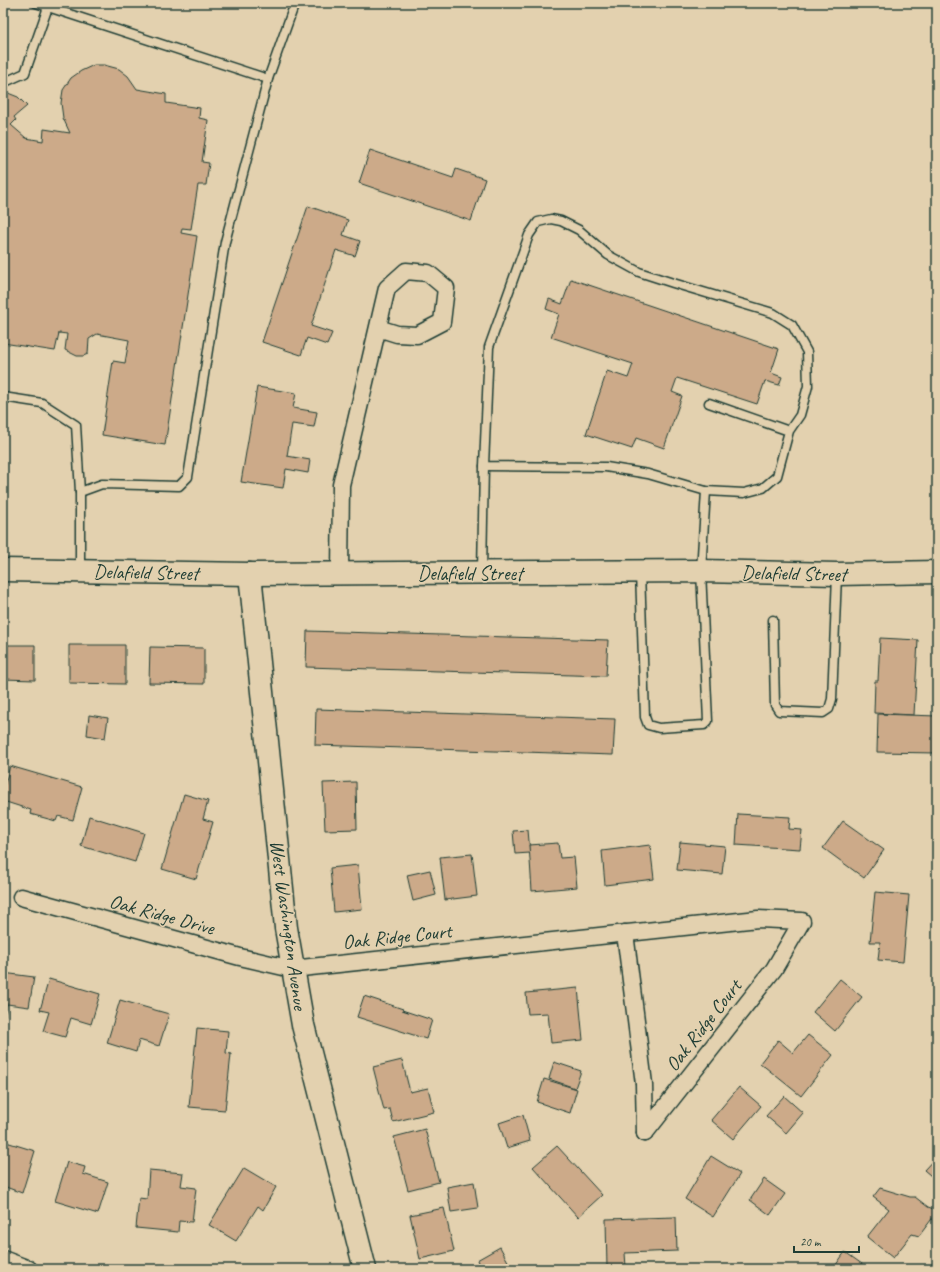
<svg xmlns="http://www.w3.org/2000/svg" width="940" height="1272" viewBox="0 0 940 1272" font-family="Caveat,sans-serif">
  <style>
    .building { fill: #ccaa89; stroke: #1f3d34 }
    .lines { fill: none; stroke-linecap: round; stroke-linejoin: round }
    .lane-casing { stroke: #1f3d34; stroke-width: 11 }
    .street-casing { stroke: #1f3d34; stroke-width: 19 }
    .secondary-casing { stroke: #1f3d34; stroke-width: 25 }
    .lane { stroke: #e3d1af; stroke-width: 8 }
    .street { stroke: #e3d1af; stroke-width: 16 }
    .secondary { stroke: #e3d1af; stroke-width: 22 }
    .labels { text-anchor: middle; stroke-width: 3; stroke-linejoin: round; paint-order: stroke }
    .street-label { font-size: 20px; fill: #1f3d34; stroke: #e3d1af }
  </style>
  <rect width="100%" height="100%" fill="#e3d1af"/>
  <filter id="ink" filterUnits="userSpaceOnUse"><feTurbulence type="fractalNoise" baseFrequency=".025" numOctaves="2"/><feDisplacementMap in="SourceGraphic" scale="8" xChannelSelector="R" yChannelSelector="G"/><feConvolveMatrix kernelMatrix="1 2 1 2 8 2 1 2 1" color-interpolation-filters="sRGB"/></filter>
  <g filter="url(#ink)">
    <g class="building">
      <polygon points="94,65 104,65 119,69 128,76 137,89 166,94 166,103 200,108 199,118 208,120 202,162 209,163 206,185 198,185 191,229 182,228 181,233 197,236 165,445 102,435 113,361 125,363 129,340 97,334 89,339 88,354 83,356 77,356 65,350 67,334 59,333 55,351 3,343 3,91 18,97 27,106 14,117 16,120 11,125 26,138 43,141 44,129 70,133 63,118 61,103 63,90 71,78 81,71"/>
      <polygon points="370,150 453,178 456,169 485,179 471,221 359,183"/>
      <polygon points="308,206 348,220 343,235 360,241 355,256 336,250 311,326 332,333 327,345 307,338 301,355 262,342"/>
      <polygon points="571,279 779,349 771,373 782,377 779,385 765,381 757,404 677,378 672,392 682,396 664,448 636,438 632,449 586,434 607,371 628,378 633,364 551,337 559,314 546,309 549,299 562,304"/>
      <polygon points="257,387 296,393 293,408 317,412 314,427 292,424 287,456 310,460 308,473 286,469 283,488 241,482"/>
      <polygon points="307,631 608,640 606,676 306,667"/>
      <polygon points="880,638 918,640 914,715 874,713 875,681 878,681"/>
      <polygon points="3,645 35,645 35,680 3,679"/>
      <polygon points="69,645 125,645 125,684 69,683"/>
      <polygon points="150,647 204,648 204,684 149,683"/>
      <polygon points="316,709 615,719 613,755 315,745"/>
      <polygon points="878,714 937,716 937,753 877,752"/>
      <polygon points="89,715 108,718 105,738 87,735"/>
      <polygon points="10,766 82,787 73,820 58,816 56,821 30,814 31,810 3,801 3,791"/>
      <polygon points="356,782 357,829 325,830 323,783"/>
      <polygon points="184,794 208,801 203,819 213,822 196,879 162,869"/>
      <polygon points="738,814 790,817 789,829 802,830 800,849 736,845"/>
      <polygon points="89,816 144,833 135,862 81,846"/>
      <polygon points="843,821 884,850 864,878 823,848"/>
      <polygon points="528,830 530,853 515,854 513,831"/>
      <polygon points="680,842 725,846 722,874 677,870"/>
      <polygon points="558,843 560,858 574,857 577,887 532,891 529,845"/>
      <polygon points="650,845 654,879 605,885 602,851"/>
      <polygon points="472,854 477,896 445,900 440,857"/>
      <polygon points="358,865 362,909 334,912 330,868"/>
      <polygon points="430,870 436,895 413,901 407,875"/>
      <polygon points="875,892 909,895 903,962 878,960 880,942 870,942"/>
      <polygon points="3,973 34,977 29,1007 7,1004 5,1016 3,1016"/>
      <polygon points="49,979 100,994 91,1024 71,1018 65,1037 43,1031 49,1012 40,1010"/>
      <polygon points="840,979 862,997 835,1031 813,1012"/>
      <polygon points="578,988 583,1040 551,1043 548,1013 528,1014 526,993"/>
      <polygon points="364,996 403,1009 402,1010 432,1020 426,1039 357,1017"/>
      <polygon points="120,1000 169,1014 159,1046 139,1040 136,1052 107,1043"/>
      <polygon points="197,1028 228,1031 226,1053 231,1054 225,1110 189,1107"/>
      <polygon points="808,1035 833,1055 801,1096 760,1063 778,1040 793,1053"/>
      <polygon points="402,1060 410,1092 428,1088 434,1112 393,1122 390,1109 384,1110 373,1067"/>
      <polygon points="554,1062 581,1071 575,1088 549,1079"/>
      <polygon points="544,1079 577,1089 570,1113 537,1102"/>
      <polygon points="739,1087 761,1106 733,1139 711,1120"/>
      <polygon points="784,1096 803,1113 786,1133 766,1116"/>
      <polygon points="523,1115 530,1141 507,1148 499,1123"/>
      <polygon points="425,1129 439,1182 408,1190 394,1137"/>
      <polygon points="3,1141 35,1151 22,1193 3,1186"/>
      <polygon points="557,1146 602,1195 578,1217 533,1167"/>
      <polygon points="711,1156 740,1174 713,1217 685,1199"/>
      <polygon points="937,1156 937,1181 924,1170"/>
      <polygon points="67,1162 85,1167 83,1174 108,1182 98,1214 55,1201"/>
      <polygon points="244,1168 276,1187 263,1210 258,1206 236,1241 209,1225"/>
      <polygon points="149,1170 183,1173 181,1186 196,1188 192,1222 179,1221 178,1232 136,1228 139,1198 147,1199"/>
      <polygon points="764,1179 785,1194 770,1215 750,1200"/>
      <polygon points="474,1182 478,1208 451,1212 447,1187"/>
      <polygon points="880,1188 910,1197 915,1197 928,1207 937,1210 937,1212 919,1236 912,1234 893,1258 867,1237 889,1209 873,1197"/>
      <polygon points="444,1208 454,1251 420,1259 410,1215"/>
      <polygon points="676,1217 677,1251 625,1253 626,1267 607,1268 606,1219"/>
      <polygon points="500,1247 511,1267 507,1269 481,1269 477,1260"/>
      <polygon points="845,1252 869,1269 833,1269"/>
    </g>
    <g class="lines">
      <g class="lane-casing">
        <g id="lane">
          <polyline points="36,3 48,7"/>
          <polyline points="3,82 5,82 25,73 48,7 268,79"/>
          <polyline points="3,397 42,403 76,425 80,492 80,570"/>
          <polyline points="709,403 789,431 777,476 763,488 744,493 706,491 648,474 606,467 484,466 489,347 529,235 538,222 551,219 561,221 579,230 608,255 639,272 673,283 773,313 792,325 807,352 808,386 800,415 789,431"/>
          <polyline points="80,492 102,484 179,486 188,477 225,242 268,79 295,3"/>
          <polyline points="482,572 484,466"/>
          <polyline points="640,572 645,717 648,725 659,728 704,725 708,721 701,571 706,491"/>
          <polyline points="773,620 775,705 779,711 823,713 829,709 832,699 837,575"/>
        </g>
      </g>
      <g class="street-casing">
        <g id="street">
          <polyline points="340,573 341,485 387,288 406,271 428,273 446,288 442,322 417,335 397,334 378,328"/>
          <polyline points="21,897 240,957 292,969 758,919 802,921 774,969 645,1133"/>
          <polyline points="625,933 644,1084 645,1133"/>
          <polyline points="3,1259 29,1269"/>
        </g>
      </g>
      <g class="secondary-casing">
        <g id="secondary">
          <polyline points="3,570 250,574 701,571 837,574 937,572"/>
          <polyline points="250,574 286,928 303,1025 365,1269"/>
        </g>
      </g>
      <use href="#lane" class="lane"/>
      <use href="#street" class="street"/>
      <use href="#secondary" class="secondary"/>
    </g>
  </g>
  <g class="labels">
    <g class="street-label">
      <text transform="translate(146 572) rotate(1)" y="7">Delafield Street</text>
      <text x="470" y="580">Delafield Street</text>
      <text transform="translate(794 573) rotate(1)" y="7">Delafield Street</text>
      <text transform="translate(162 914) rotate(15)" y="7">Oak Ridge Drive</text>
      <text transform="translate(289 925) rotate(82)" y="7">West Washington Avenue</text>
      <text transform="translate(397 936) rotate(-6)" y="7">Oak Ridge Court</text>
      <text transform="translate(703 1025) rotate(-52)" y="7">Oak Ridge Court</text>
    </g>
  </g>
  <rect width="940" height="1272" fill="none" stroke="#e3d1af" stroke-width="16"/>
  <rect x="8" y="8" width="924" height="1256" fill="none" stroke="#1f3d34" stroke-width="1.5" filter="url(#ink)"/>
  <path d="M794 1246v6h65v-6" fill="none" stroke="#1f3d34" stroke-width="2"/>
  <text x="800" y="1246" font-size="12" fill="#1f3d34" stroke="#e3d1af" stroke-width="3" paint-order="stroke">20 m</text>
</svg>
